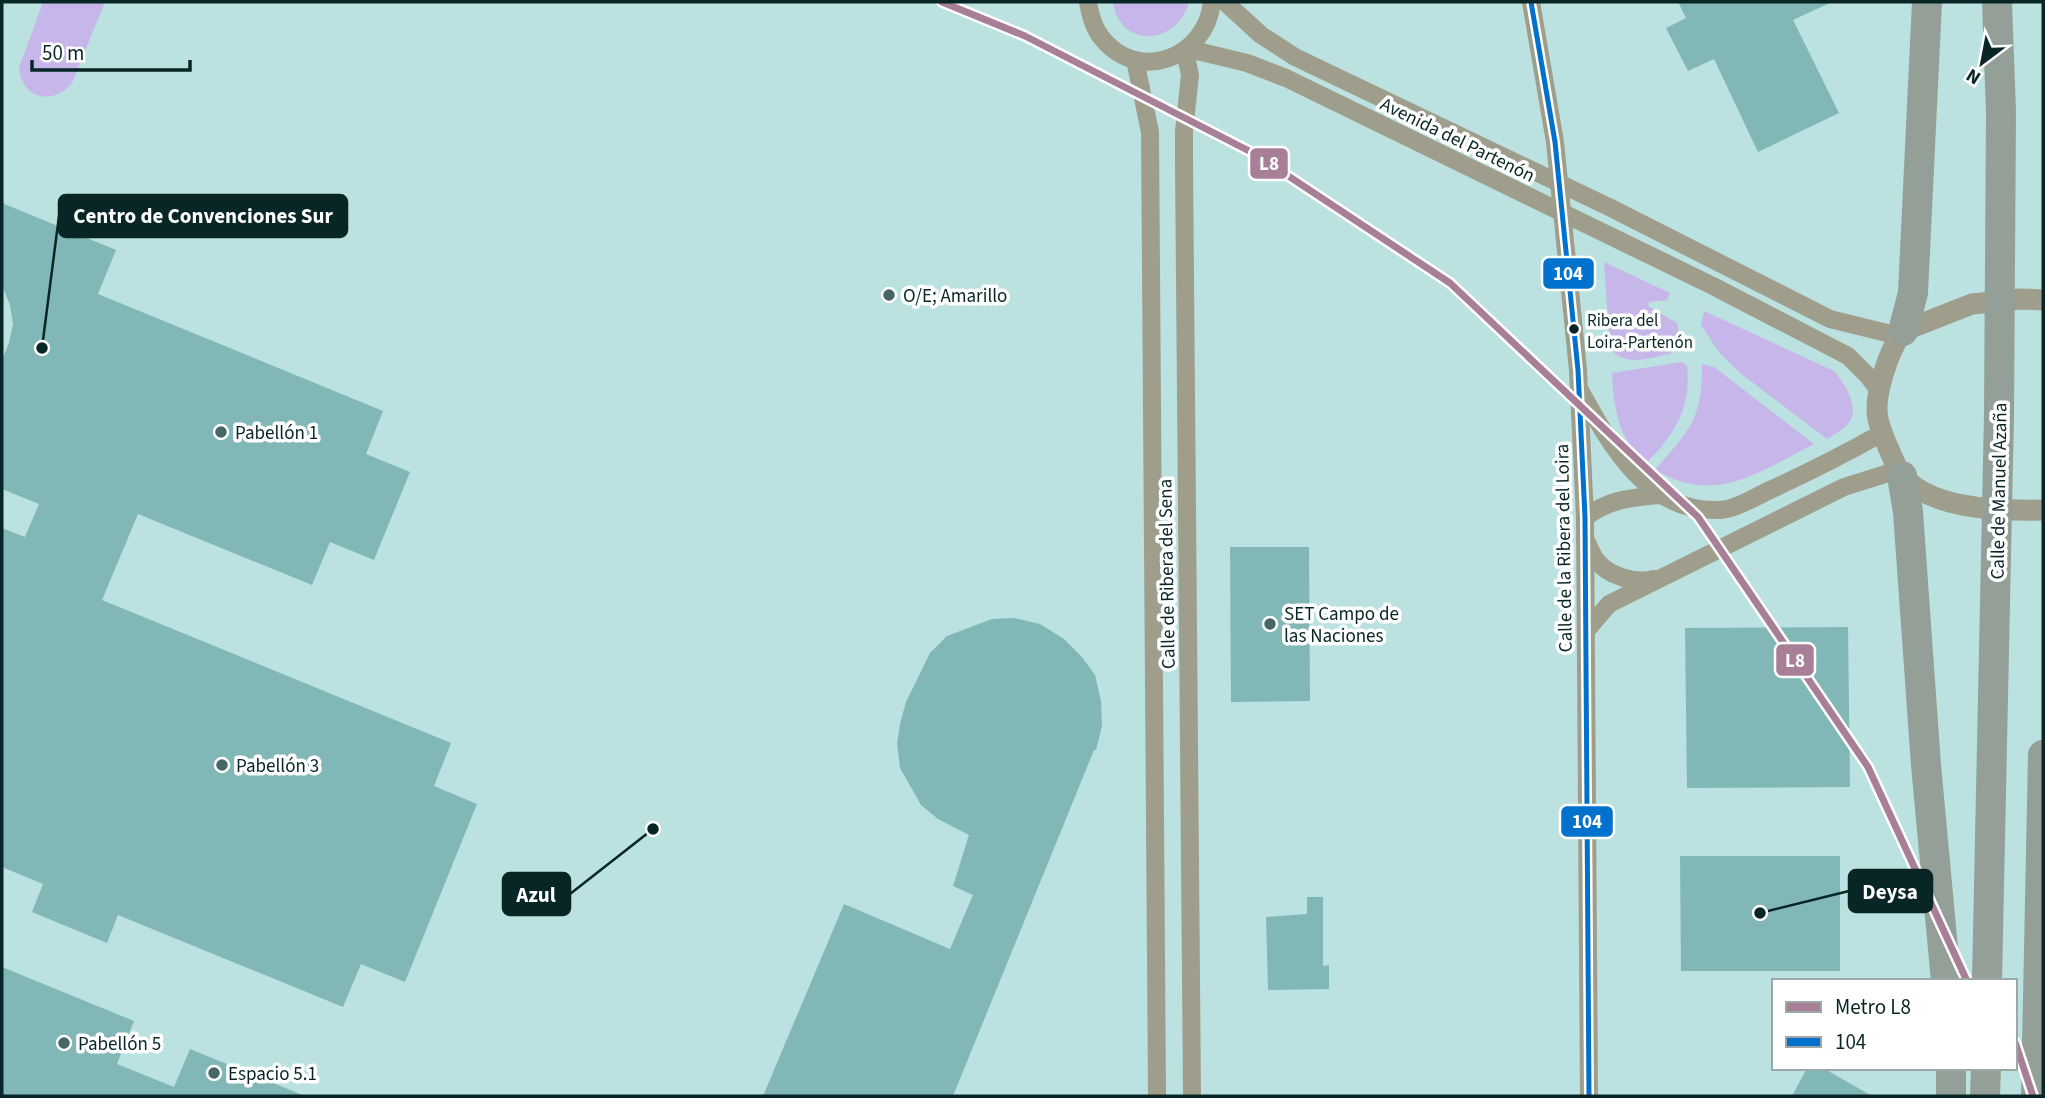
<svg xmlns="http://www.w3.org/2000/svg" width="2045" height="1098" viewBox="0 0 2045 1098" font-family="'Source Sans 3',sans-serif">
  <style>
    .green { fill: #c7b6ea }
    .building { fill: #81b8b7 }
    .lines { fill: none; stroke-linecap: round; stroke-linejoin: round }
    .minor { stroke: #9f9e8c; stroke-width: 18 }
    .tertiary { stroke: #9f9e8c; stroke-width: 21 }
    .motorway { stroke: #94a097; stroke-width: 30 }
    .bus-1-casing { stroke: #fff; stroke-width: 10 }
    .bus-1 { stroke: #0072ce; stroke-width: 5 }
    .metro-1-casing { stroke: #fff; stroke-width: 12 }
    .metro-1 { stroke: #a78098; stroke-width: 7 }
    .poi-dot { fill: #476766; stroke: #fff; stroke-width: 2.5 }
    .bus-dot { fill: #082625; stroke: #fff; stroke-width: 2.5 }
    .labels { text-anchor: middle; stroke-width: 7; stroke-linejoin: round; paint-order: stroke }
    .bus-label { font-size: 17px; fill: #082625; stroke: #fff; text-anchor: start }
    .street-label { font-size: 19px; fill: #082625; stroke: #fff }
    .poi-label { font-size: 19px; fill: #082625; stroke: #fff; text-anchor: start }
    .leader { fill: none; stroke: #082625; stroke-width: 2.5 }
    .callout-dot { fill: #082625; stroke: #fff; stroke-width: 2.5 }
    .callout { fill: #082625; stroke: #082625; stroke-width: 2.5 }
    .callout-label { font-size: 21px; text-anchor: middle; font-weight: bold; fill: #fff }
    .line-badge { stroke: #fff; stroke-width: 2.5 }
    .badge-label { font-size: 19px; text-anchor: middle; font-weight: bold; fill: #fff }
  </style>
  <rect width="100%" height="100%" fill="#bbe1e0"/>
  <g class="green">
    <path d="M 43,2 L 105,2 L 72,83 C 53,106 22,99 19,68 Z"/>
    <path d="M 1113,2 L 1189,2 C 1176,47 1119,48 1113,2 Z"/>
    <path d="M 1604,262 L 1670,293 L 1667,300 L 1649,302 L 1648,306 L 1677,323 L 1680,339 L 1670,354 C 1649,358 1623,368 1610,347 Z"/>
    <path d="M 1704,311 L 1834,371 C 1845,384 1863,410 1846,426 C 1841,431 1833,435 1827,439 L 1740,373 L 1718,351 L 1701,325 Z"/>
    <path d="M 1682,362 L 1687,366 C 1692,406 1674,436 1646,463 C 1619,442 1613,405 1612,373 Z"/>
    <path d="M 1702,364 L 1714,367 L 1814,444 C 1759,472 1716,506 1655,470 C 1690,429 1702,421 1702,364 Z"/>
  </g>
  <g class="building">
    <polygon points="1678,2 1832,2 1793,20 1839,113 1758,152 1714,59 1688,71 1666,28 1686,18"/>
    <polygon points="2,203 116,250 98,294 383,411 366,454 410,472 374,560 330,542 312,585 138,514 102,600 451,743 434,786 477,804 405,982 361,964 343,1007 118,915 107,943 32,912 43,884 2,867 2,528 25,537 39,504 2,489 2,360 9,343 13,324 10,305 2,285"/>
    <polygon points="1230,547 1309,547 1310,701 1231,702"/>
    <polygon points="1014,618 1040,624 1064,639 1082,657 1095,675 1101,701 1102,726 1096,750 1094,750 953,1096 763,1096 844,904 950,949 973,895 953,886 969,835 938,819 921,805 900,768 897,744 900,724 906,702 930,653 947,636 992,619"/>
    <polygon points="1848,627 1850,787 1687,788 1685,628"/>
    <polygon points="1680,856 1840,856 1840,971 1681,971"/>
    <polygon points="1307,897 1323,897 1323,966 1329,965 1329,989 1268,990 1266,917 1307,914"/>
    <polygon points="2,967 134,1021 117,1064 174,1087 190,1049 305,1096 2,1096"/>
    <polygon points="1807,1068 1823,1068 1872,1096 1792,1096"/>
  </g>
  <g class="lines">
    <g class="minor">
      <path d="M 1088,2 C 1090,14 1093,27 1101,37 C 1137,84 1206,59 1212,2"/>
      <polyline points="1225,2 1261,35 1295,57 1609,207 1830,319 1899,336"/>
      <polyline points="1531,2 1555,142 1578,370 1585,517 1589,1096"/>
      <polyline points="1189,49 1247,63 1286,78 1713,286 1848,356 1868,376 1879,391"/>
      <polyline points="1185,51 1190,75 1184,131 1184,161 1192,1096"/>
      <polyline points="1135,60 1150,132 1157,1096"/>
      <path d="M 1581,392 C 1610,445 1648,513 1718,510 C 1734,510 1753,498 1768,491 C 1807,473 1845,454 1882,433"/>
      <path d="M 1585,517 C 1611,499 1629,498 1660,495"/>
      <path d="M 1585,539 C 1589,546 1592,554 1596,560 C 1608,576 1635,584 1654,579"/>
      <polyline points="1586,631 1609,604 1844,487 1898,470"/>
    </g>
    <path class="tertiary" d="M 2043,300 L 2021,299 L 1972,304 L 1903,331 C 1889,350 1873,396 1878,419 C 1882,437 1891,453 1898,470 C 1925,510 2000,511 2043,510"/>
    <g class="motorway">
      <polyline points="1903,331 1913,293 1927,2"/>
      <polyline points="1902,476 1908,512 1926,765 1946,981"/>
      <polyline points="1987,981 1999,414 2001,112 1997,2"/>
      <polyline points="1951,1068 1951,1096"/>
      <polyline points="1985,1096 1986,1068"/>
      <polyline points="2036,1096 2043,755"/>
    </g>
    <g class="bus-1-casing">
      <polyline id="bus-1" points="1531,2 1555,142 1578,370 1585,517 1589,1096"/>
    </g>
    <use href="#bus-1" class="bus-1"/>
    <g class="metro-1-casing">
      <g id="metro-1">
        <polyline points="942,2 1025,36 1255,154 1450,283 1698,517 1868,767 1967,981"/>
        <polyline points="2015,1042 2033,1096"/>
      </g>
    </g>
    <use href="#metro-1" class="metro-1"/>
  </g>
  <g class="poi-dot">
    <circle cx="889" cy="295" r="7"/>
    <circle cx="221" cy="432" r="7"/>
    <circle cx="1270" cy="624" r="7"/>
    <circle cx="222" cy="765" r="7"/>
    <circle cx="64" cy="1043" r="7"/>
    <circle cx="214" cy="1073" r="7"/>
  </g>
  <circle class="bus-dot" cx="1574" cy="329" r="6"/>
  <g class="labels">
    <g class="bus-label">
      <text x="1587" y="326">Ribera del<tspan x="1587" dy="22">Loira-Partenón</tspan></text>
    </g>
    <g class="street-label">
      <text transform="translate(1458 139) rotate(26)" y="7">Avenida del Partenón</text>
      <text transform="translate(1998 491) rotate(-89)" y="7">Calle de Manuel Azaña</text>
      <text transform="translate(1563 548) rotate(-91)" y="7">Calle de la Ribera del Loira</text>
      <text transform="translate(1166 574) rotate(-91)" y="7">Calle de Ribera del Sena</text>
    </g>
    <g class="poi-label">
      <text x="903" y="302">O/E; Amarillo</text>
      <text x="235" y="439">Pabellón 1</text>
      <text x="1284" y="620">SET Campo de<tspan x="1284" dy="22">las Naciones</tspan></text>
      <text x="236" y="772">Pabellón 3</text>
      <text x="78" y="1050">Pabellón 5</text>
      <text x="228" y="1080">Espacio 5.1</text>
    </g>
  </g>
  <path class="leader" d="M42 348L59 216M1760 913L1849 891M653 829L570 894"/>
  <g class="callout-dot">
    <circle cx="42" cy="348" r="7"/>
    <circle cx="1760" cy="913" r="7"/>
    <circle cx="653" cy="829" r="7"/>
  </g>
  <g class="callout">
    <rect x="59" y="195" width="288" height="42" rx="7"/>
    <rect x="1849" y="870" width="83" height="42" rx="7"/>
    <rect x="503" y="873" width="67" height="42" rx="7"/>
  </g>
  <g class="callout-label">
    <text x="203" y="223">Centro de Convenciones Sur</text>
    <text x="1890" y="899">Deysa</text>
    <text x="536" y="902">Azul</text>
  </g>
  <g class="line-badge">
    <rect x="1249" y="147" width="40" height="33" rx="7" fill="#a78098"/>
    <rect x="1542" y="257" width="53" height="33" rx="7" fill="#0072ce"/>
    <rect x="1775" y="643" width="40" height="34" rx="7" fill="#a78098"/>
    <rect x="1560" y="805" width="54" height="33" rx="7" fill="#0072ce"/>
  </g>
  <g class="badge-label">
    <text x="1269" y="170">L8</text>
    <text x="1568" y="280">104</text>
    <text x="1795" y="667">L8</text>
    <text x="1587" y="828">104</text>
  </g>
  <rect width="2045" height="1098" fill="none" stroke="#082625" stroke-width="7"/>
  <rect x="1772" y="979" width="245" height="91" fill="#ffffff" stroke="#9ca8a8" stroke-width="2"/>
  <rect x="1786" y="1002" width="35" height="10" fill="#a78098" stroke="#9ca8a8" stroke-width="2"/>
  <text x="1835" y="1014" font-size="21" fill="#082625">Metro L8</text>
  <rect x="1786" y="1037" width="35" height="10" fill="#0072ce" stroke="#9ca8a8" stroke-width="2"/>
  <text x="1835" y="1049" font-size="21" fill="#082625">104</text>
  <g transform="translate(1982 63) rotate(212)" stroke="#ffffff" stroke-width="5" paint-order="stroke">
  <path d="M0-5L12 26L0 18L-12 26Z" fill="#082625"/>
  <text y="-10" font-size="19" font-weight="bold" text-anchor="middle" fill="#082625">N</text>
  </g>
  <path d="M32 60v10h158v-10" fill="none" stroke="#082625" stroke-width="3.5"/>
  <text x="42" y="60" font-size="21" fill="#082625" stroke="#ffffff" stroke-width="5" paint-order="stroke">50 m</text>
</svg>
